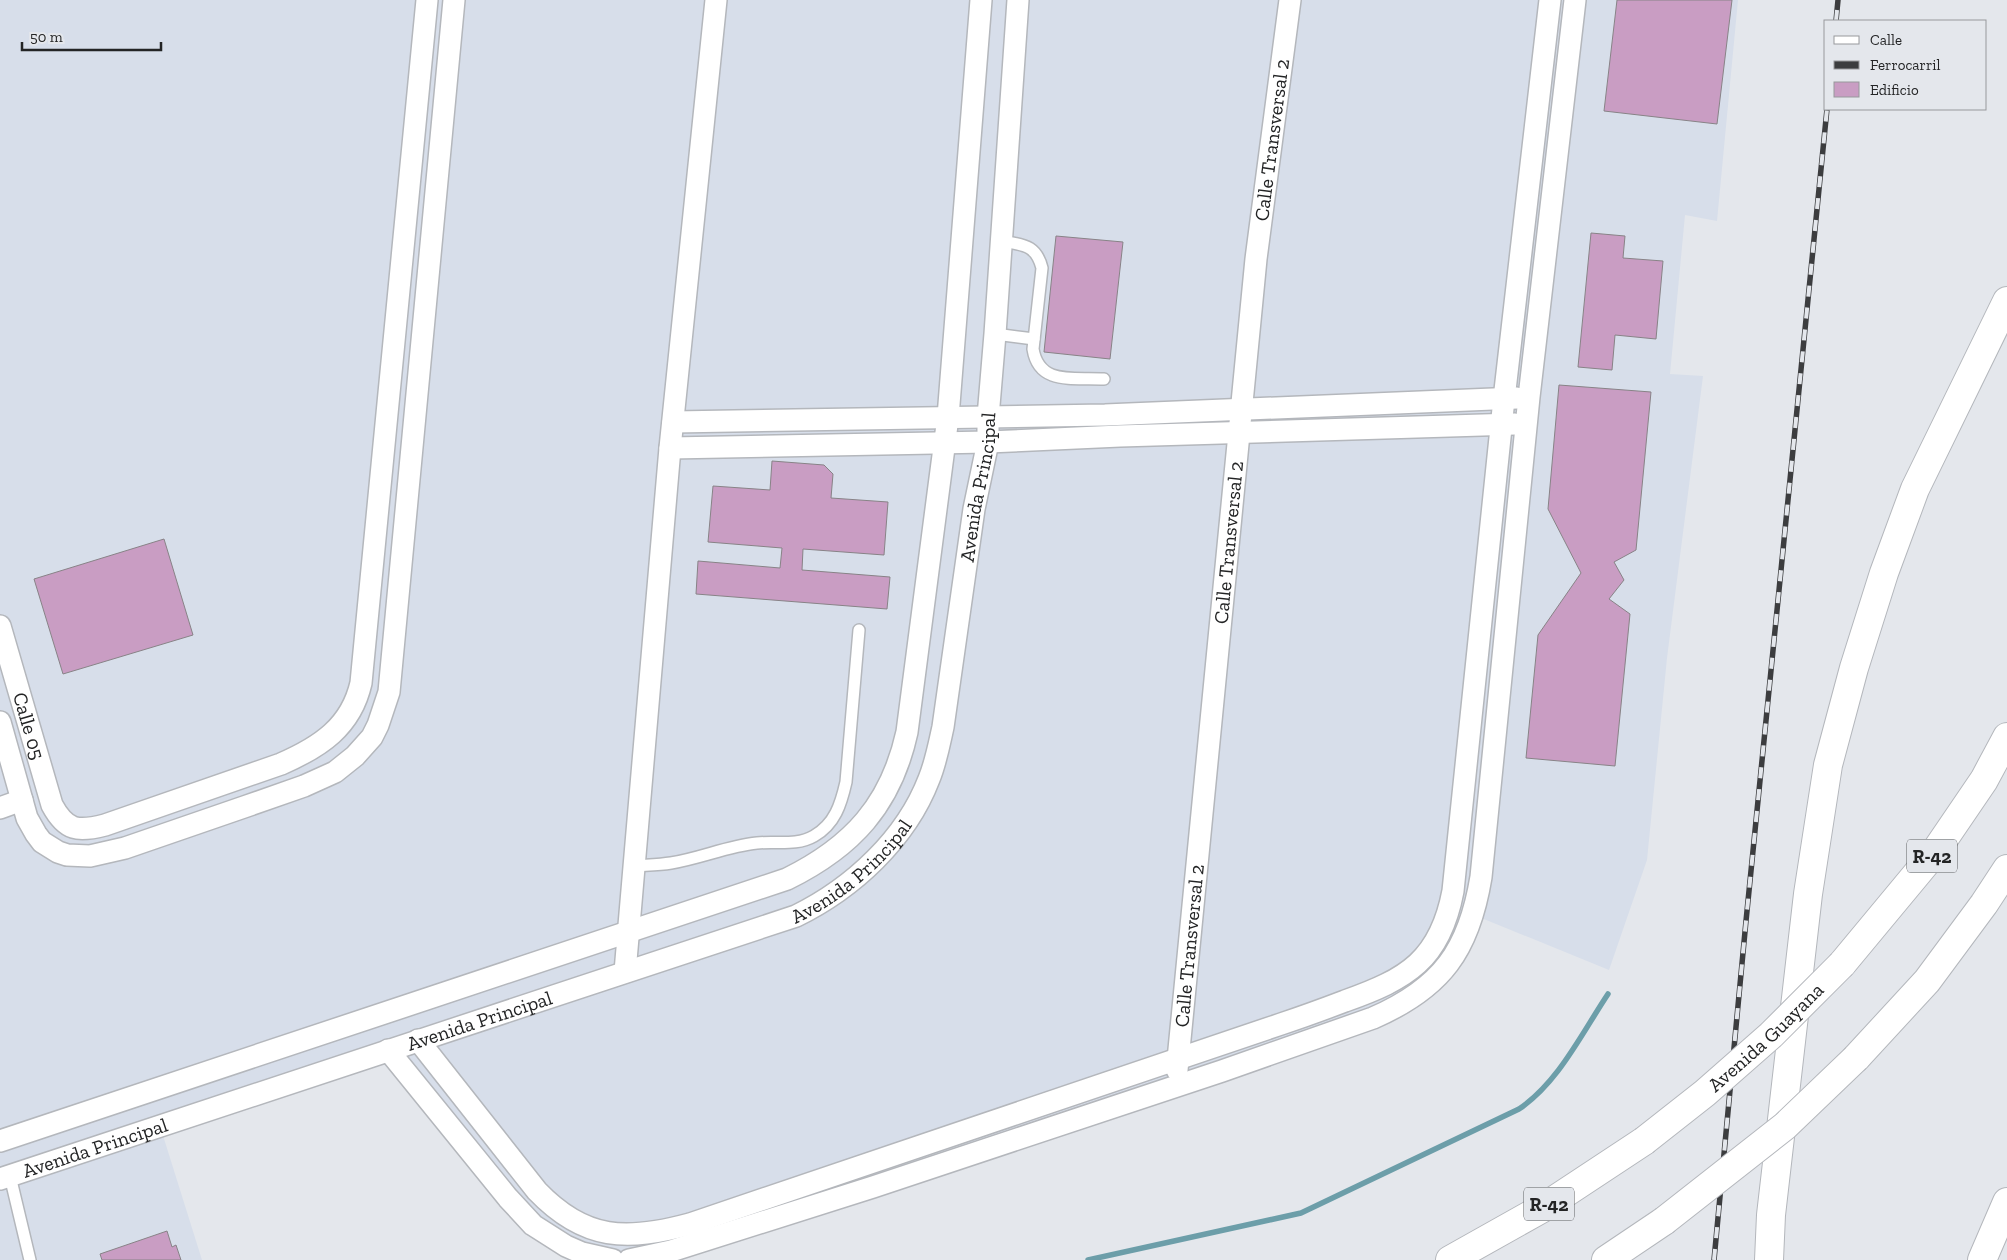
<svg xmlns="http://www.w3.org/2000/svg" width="2007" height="1260" viewBox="0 0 2007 1260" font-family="'Zilla Slab',serif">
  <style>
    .built { fill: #d7deea }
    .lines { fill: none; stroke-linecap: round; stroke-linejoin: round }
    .stream { stroke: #6c9ea9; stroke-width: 5.5 }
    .building { fill: #c99dc3; stroke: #888387 }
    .service-casing { stroke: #b4b7bc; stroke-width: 14 }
    .minor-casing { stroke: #b4b7bc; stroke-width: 24 }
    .primary-casing { stroke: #b4b7bc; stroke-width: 30 }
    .motorway-casing { stroke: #b4b7bc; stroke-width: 30 }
    .service { stroke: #fff; stroke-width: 11 }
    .minor { stroke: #fff; stroke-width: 21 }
    .primary { stroke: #fff; stroke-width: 28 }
    .motorway { stroke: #fff; stroke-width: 28 }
    .rail-casing { stroke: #3c3d3f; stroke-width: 5.5 }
    .rail { stroke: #e4e7ec; stroke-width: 4; stroke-dasharray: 11; stroke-linecap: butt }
    .primary-bridge-casing { stroke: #b4b7bc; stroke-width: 30; stroke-linecap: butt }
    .primary-bridge { stroke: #fff; stroke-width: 28 }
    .labels { text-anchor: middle; stroke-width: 5; stroke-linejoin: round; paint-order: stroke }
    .shield { fill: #e4e7ec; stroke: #5d5e61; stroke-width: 1 }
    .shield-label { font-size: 19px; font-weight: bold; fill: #232425 }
    .street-label { font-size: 20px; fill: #232425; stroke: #e4e7ec }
  </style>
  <rect width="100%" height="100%" fill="#e4e7ec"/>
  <polygon class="built" points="0,0 1738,0 1717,221 1685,215 1670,374 1703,376 1667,658 1647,860 1609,970 1474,915 1416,996 635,1259 566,1246 388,1050 160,1126 202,1260 0,1260"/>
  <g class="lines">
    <path class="stream" d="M 1088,1260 L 1301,1213 L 1519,1109 C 1558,1083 1582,1033 1608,994"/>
  </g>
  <g class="building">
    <polygon points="1617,0 1732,0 1717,124 1604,111"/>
    <polygon points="1591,233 1625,236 1623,258 1663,261 1656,339 1615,335 1612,370 1578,367"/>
    <polygon points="1056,236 1123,242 1110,359 1044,352"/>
    <polygon points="1559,385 1651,392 1636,550 1614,562 1624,580 1609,599 1630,614 1615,766 1526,758 1538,635 1581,573 1548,509"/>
    <polygon points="772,461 824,465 833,474 831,498 888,502 884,555 803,549 802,570 890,577 887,609 696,594 698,561 780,568 782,548 708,542 713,486 770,490"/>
    <polygon points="164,539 193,635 63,674 34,579"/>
    <polygon points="167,1231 172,1247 176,1245 181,1260 102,1260 100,1254"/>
  </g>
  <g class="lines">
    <g class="service-casing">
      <g id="service">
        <path d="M 1002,241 C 1022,245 1036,244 1042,268 L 1033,349 C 1039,386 1074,377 1104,379"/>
        <polyline points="995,334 1034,339"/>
        <path d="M 633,866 C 646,865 659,865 671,863 C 701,858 728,846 757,843 C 776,841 797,846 814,836 C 835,824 841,804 846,782 L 859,630"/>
        <polyline points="10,1176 30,1260"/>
      </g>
    </g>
    <g class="minor-casing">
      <g id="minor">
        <polyline points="673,422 1105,415 1517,398"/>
        <polyline points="670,448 988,442 1120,436 1515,424"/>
        <path id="s1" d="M 0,626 L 52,805 C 66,831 78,832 105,825 L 281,764 C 320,747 351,727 361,683 L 427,0"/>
        <polyline points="0,722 27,818 36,834 42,842 58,852 67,855 90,856 125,848 244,807 304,786 335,772 355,756 372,737 378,725 389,692 454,0"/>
        <polyline points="0,808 22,800"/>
        <polyline points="625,972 670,448 716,0"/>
        <path d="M 418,1040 L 537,1191 C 585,1241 627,1241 690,1224 L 1281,1024 C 1302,1017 1324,1009 1345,1001 C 1407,979 1440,960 1453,891 L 1504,399 L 1550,0"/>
        <polyline points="388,1050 508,1198 533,1225 566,1246 582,1253 613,1260"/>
        <path id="s2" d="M 1177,1070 L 1256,259 L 1290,0"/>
        <path d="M 0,1141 L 787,879 C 852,847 891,805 907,732 L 948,417 L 981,0"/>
        <path id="s3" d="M 0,1179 L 796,916 C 853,888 906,839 929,779 C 936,762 939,745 943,727 L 974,509 L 988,442 L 988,417 L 995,334 L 1018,0"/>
        <path d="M 629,1260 L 671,1251 L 873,1187 L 1222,1071 L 1373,1018 C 1442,988 1469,950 1481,877 L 1529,397 L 1575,0"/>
      </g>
    </g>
    <g class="primary-casing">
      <g id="primary">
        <polyline points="1842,964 1935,852 1984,780 2007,737"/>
        <polyline points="1856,1058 1927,981 1984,904 2007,869"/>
        <polyline points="1450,1260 1541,1209 1644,1141"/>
        <polyline points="1606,1260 1664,1221"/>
      </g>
    </g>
    <g class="motorway-casing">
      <g id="motorway">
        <polyline points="1769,1260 1771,1215 1808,894 1828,765 1854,668 1884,573 1915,489 2007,301"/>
        <polyline points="1982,1260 2007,1202"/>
      </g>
    </g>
    <use href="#service" class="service"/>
    <use href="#minor" class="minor"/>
    <use href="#primary" class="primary"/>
    <use href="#motorway" class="motorway"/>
    <g class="rail-casing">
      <g id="rail">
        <polyline points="1836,21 1838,0"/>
        <polyline points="1714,1260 1746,921 1827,109"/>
      </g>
    </g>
    <use href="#rail" class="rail"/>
    <g class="primary-bridge-casing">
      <g id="primary-bridge">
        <path id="s4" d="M 1644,1141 L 1705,1093 L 1771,1035 L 1842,964"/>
        <polyline points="1664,1221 1785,1126 1856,1058"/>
      </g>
    </g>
    <use href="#primary-bridge" class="primary-bridge"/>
  </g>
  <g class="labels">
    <g class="shield">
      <rect x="1907" y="839.5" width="50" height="33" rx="4"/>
      <rect x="1524" y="1187.5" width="50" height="33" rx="4"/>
    </g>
    <g class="shield-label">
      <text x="1932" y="863">R-42</text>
      <text x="1549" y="1211">R-42</text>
    </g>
    <g class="street-label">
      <text dy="7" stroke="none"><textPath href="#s2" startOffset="935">Calle Transversal 2</textPath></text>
      <text dy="7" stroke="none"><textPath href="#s3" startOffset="1330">Avenida Principal</textPath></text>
      <text dy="7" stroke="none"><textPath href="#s2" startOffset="530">Calle Transversal 2</textPath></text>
      <text dy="7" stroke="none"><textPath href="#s1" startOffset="104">Calle 05</textPath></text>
      <text dy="7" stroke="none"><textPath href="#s3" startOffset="910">Avenida Principal</textPath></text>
      <text dy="7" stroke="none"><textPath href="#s2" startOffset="125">Calle Transversal 2</textPath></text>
      <text dy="7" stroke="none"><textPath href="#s3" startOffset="505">Avenida Principal</textPath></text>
      <text dy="7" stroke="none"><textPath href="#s4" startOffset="160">Avenida Guayana</textPath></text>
      <text dy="7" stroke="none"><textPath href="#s3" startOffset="100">Avenida Principal</textPath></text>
    </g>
  </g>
  <rect x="1824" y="20" width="162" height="90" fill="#e4e7ec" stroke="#97999c"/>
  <rect x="1834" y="36" width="25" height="8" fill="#ffffff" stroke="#97999c"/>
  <text x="1870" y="45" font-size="15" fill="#232425">Calle</text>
  <rect x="1834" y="61" width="25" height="8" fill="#3c3d3f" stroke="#97999c"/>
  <text x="1870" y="70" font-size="15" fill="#232425">Ferrocarril</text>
  <rect x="1834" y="82" width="25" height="15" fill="#c99dc3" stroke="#97999c"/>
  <text x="1870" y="95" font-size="15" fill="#232425">Edificio</text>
  <path d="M22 42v8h139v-8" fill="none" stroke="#232425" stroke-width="2.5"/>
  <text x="30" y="42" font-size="15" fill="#232425" stroke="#e4e7ec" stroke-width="4" paint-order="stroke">50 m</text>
</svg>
